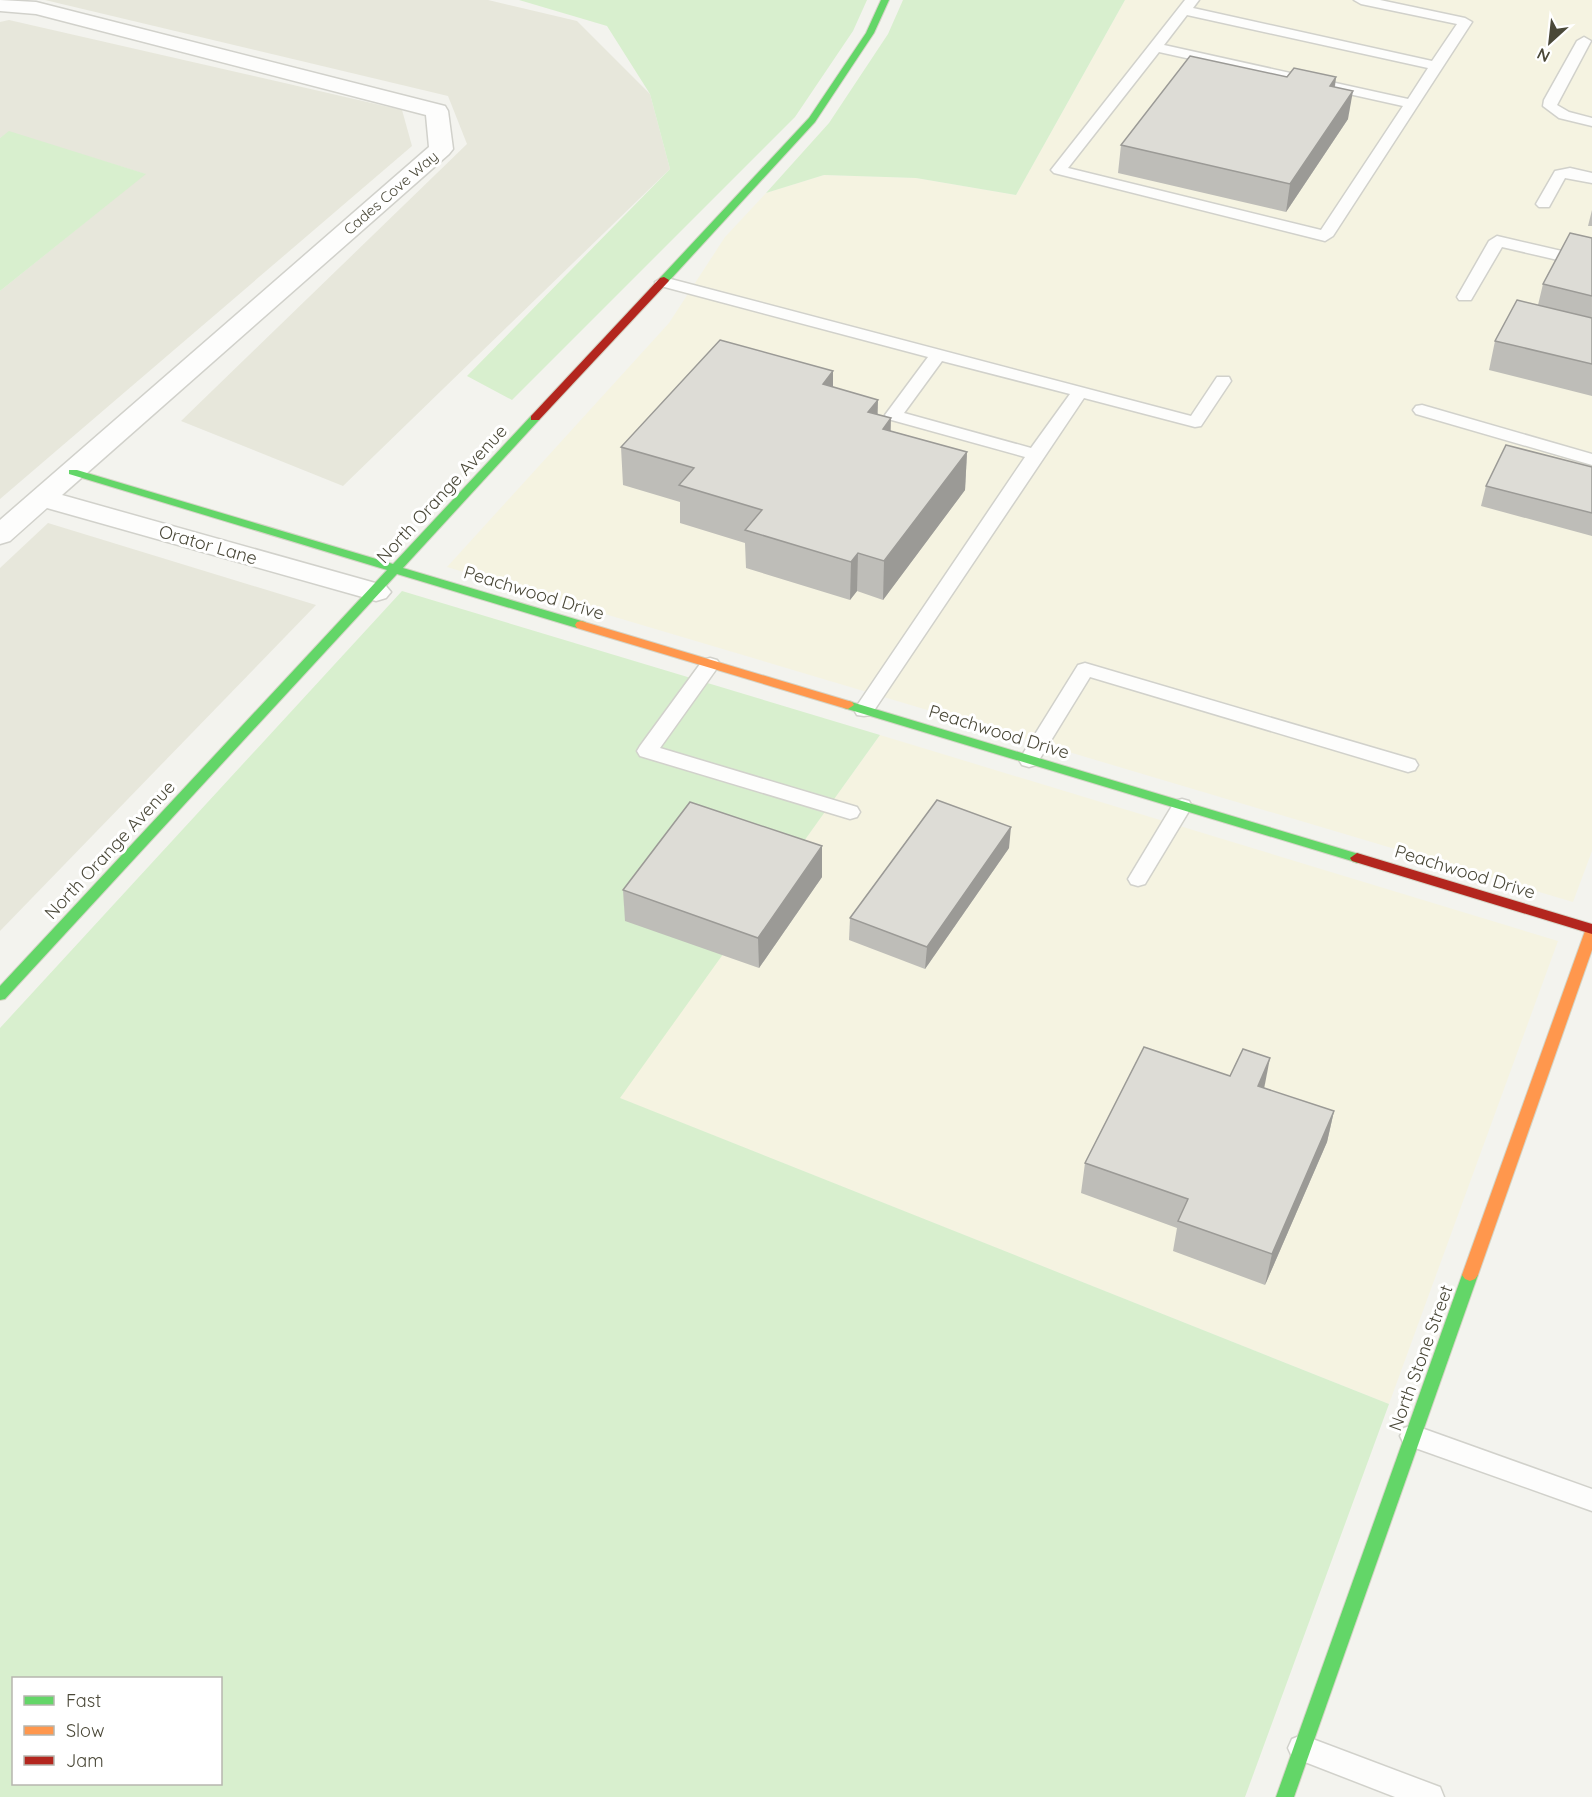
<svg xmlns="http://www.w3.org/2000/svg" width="1592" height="1797" viewBox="0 0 1592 1797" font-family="Quicksand,sans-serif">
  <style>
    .residential { fill: #e7e7db }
    .commercial { fill: #f5f3e1 }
    .green { fill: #d8efce; fill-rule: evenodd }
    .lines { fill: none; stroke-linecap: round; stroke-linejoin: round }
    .lane-casing { stroke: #d1d1cb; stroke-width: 3 }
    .street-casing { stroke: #d1d1cb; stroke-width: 3 }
    .fast-casing { stroke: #d4d4c6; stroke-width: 2 }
    .slow-casing { stroke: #d4d4c6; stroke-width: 2 }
    .jam-casing { stroke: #d4d4c6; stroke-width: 2 }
    .lane { fill: #fdfdfc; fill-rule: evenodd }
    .street { fill: #fdfdfc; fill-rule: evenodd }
    .fast { fill: #63d668; fill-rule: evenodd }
    .slow { fill: #ff974d; fill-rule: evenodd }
    .jam { fill: #b3261e; fill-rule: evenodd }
    .wall { fill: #bebdb8 }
    .shaded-wall { fill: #9b9a96 }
    .building { fill: #dddcd6; stroke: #9b9a96; stroke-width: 1.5 }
    .labels { text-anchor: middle; stroke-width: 6; stroke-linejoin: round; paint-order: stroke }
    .far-street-label { font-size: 15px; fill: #4a4838; stroke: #fff }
    .street-label { font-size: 18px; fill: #4a4838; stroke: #fff }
  </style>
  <rect width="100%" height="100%" fill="#f3f3ee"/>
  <g class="residential">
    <polygon points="45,0 488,0 577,21 650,94 670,169 343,486 181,421 467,144 448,96"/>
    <polygon points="9,20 402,110 412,146 0,499 0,291 145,174 9,132 0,138 0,22"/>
    <polygon points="48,523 316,605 0,931 0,568"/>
  </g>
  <g class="commercial">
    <polygon points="1125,0 1592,0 1592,851 1573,902 447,567 669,323 725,237 766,193 824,175 916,178 1016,195"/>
    <polygon points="880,735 1558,941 1389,1404 619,1098"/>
  </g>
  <g class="green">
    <polygon points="519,0 867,0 853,31 795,117 512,400 467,376 670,169 650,94 607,26"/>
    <polygon points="903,0 1125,0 1016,195 916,178 824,175 766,193 829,123 888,34"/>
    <polygon points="9,131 146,174 0,291 0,138"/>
    <path d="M 402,591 L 880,735 L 620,1098 L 1389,1404 L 1245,1797 L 0,1797 L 0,1028 ZM 14,1678 L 220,1678 L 220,1784 L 14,1784 Z"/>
  </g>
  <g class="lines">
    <g class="lane-casing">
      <g id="lane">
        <path d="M 1185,0 L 1199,0 L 1193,8 L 1432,61 L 1457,24 L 1361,4 L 1354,0 L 1380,0 L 1465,18 L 1472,22 L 1333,236 L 1325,241 L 1054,173 L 1051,170 ZM 1187,15 L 1428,68 L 1408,99 L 1164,45 ZM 1159,52 L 1403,106 L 1321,230 L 1068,168 Z"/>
        <polygon points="1584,37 1591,41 1557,105 1569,112 1592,118 1592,126 1559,118 1543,106 1544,100 1577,41"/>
        <polygon points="1570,168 1592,173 1592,183 1565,178 1549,207 1539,207 1536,204 1555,171"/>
        <polygon points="1497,236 1592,258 1592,268 1502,247 1471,300 1459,300 1457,297 1489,241"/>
        <path d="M 663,277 L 1191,416 L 1217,377 L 1229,377 L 1231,381 L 1201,426 L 1195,427 L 1084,398 L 871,715 L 864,716 L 857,715 L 854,710 L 1025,457 L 888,419 L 885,415 L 928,357 L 657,285 L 655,282 ZM 942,361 L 1070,394 L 1031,448 L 904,413 Z"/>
        <polygon points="1422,405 1592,454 1592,465 1416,414 1413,410 1416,406"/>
        <polygon points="710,658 717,660 720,664 660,748 857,807 860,812 857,817 850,819 640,756 637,751 640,746 703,660"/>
        <polygon points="1085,663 1415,760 1418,765 1415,770 1408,772 1090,677 1036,765 1029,767 1022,765 1019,760 1078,665"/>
        <polygon points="1182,799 1189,801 1192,806 1145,884 1138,886 1131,884 1128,879 1131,874 1175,801"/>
        <polygon points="1413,1425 1592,1489 1592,1511 1404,1444 1400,1436 1404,1428"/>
        <polygon points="1302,1735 1440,1787 1444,1797 1395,1797 1292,1757 1288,1748 1292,1739"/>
      </g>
    </g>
    <g class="street-casing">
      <polygon id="street" points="0,0 36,2 445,106 448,111 453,149 449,154 62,495 386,586 391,592 386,598 376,601 366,598 47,508 10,541 0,544 0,520 429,147 426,115 36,14 0,11"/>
    </g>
    <g class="fast-casing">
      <g id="fast">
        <polygon points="881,0 889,0 874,33 815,122 668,282 660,282 660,278 809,118 866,33"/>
        <polygon points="535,415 540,418 539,420 403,568 585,622 587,625 585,628 577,628 397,574 5,999 0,1000 0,986 387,570 69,474 69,470 77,470 393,564 531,416"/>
        <polygon points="848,701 1362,855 1364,858 1357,863 1352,861 844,708 842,705"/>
        <polygon points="1470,1269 1475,1271 1478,1275 1294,1797 1276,1797 1462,1275 1465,1271"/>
      </g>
    </g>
    <g class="slow-casing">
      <g id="slow">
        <polygon points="581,621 852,702 854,705 848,709 844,708 577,628 575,625 577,622"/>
        <polygon points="1592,926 1592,950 1478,1275 1475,1279 1470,1281 1465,1279 1462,1275 1585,931"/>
      </g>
    </g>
    <g class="jam-casing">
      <g id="jam">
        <polygon points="664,277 669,280 668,282 539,420 531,420 531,416 660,278"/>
        <polygon points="1357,853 1592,924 1592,934 1352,861 1350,858"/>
      </g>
    </g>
    <use href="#lane" class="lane"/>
    <use href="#street" class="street"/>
    <use href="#fast" class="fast"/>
    <use href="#slow" class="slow"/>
    <use href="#jam" class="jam"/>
  </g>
  <g class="wall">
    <polygon points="1336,77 1335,87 1348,119 1286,212 1118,173 1121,145"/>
    <polygon points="1592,210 1592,226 1588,226"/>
    <polygon points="1592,238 1592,396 1489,370 1495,341 1538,305 1543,284"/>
    <polygon points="833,371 833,387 878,414 891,431 967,452 965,490 883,600 857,591 850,600 746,568 745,543 680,523 680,502 623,485 621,447"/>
    <polygon points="1592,467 1592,536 1481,506 1486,486"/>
    <polygon points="822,846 822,877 759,968 625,921 623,890"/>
    <polygon points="1009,848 925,969 849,940 850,918"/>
    <polygon points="1264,1088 1334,1111 1327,1142 1265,1285 1173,1251 1177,1228 1081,1193 1085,1163"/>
  </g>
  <g class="shaded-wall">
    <polygon points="1336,77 1332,105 1330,86"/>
    <polygon points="1353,91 1348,119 1286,212 1290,184"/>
    <polygon points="833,371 833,409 823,384"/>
    <polygon points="878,400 877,437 868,412"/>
    <polygon points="891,418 890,456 883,429"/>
    <polygon points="967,452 965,490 883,600 884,561"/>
    <polygon points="858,553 857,591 850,600 851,562"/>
    <polygon points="1011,827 1009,848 925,969 927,947"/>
    <polygon points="822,846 822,877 759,968 758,938"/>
    <polygon points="1270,1058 1264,1089 1258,1086"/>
    <polygon points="1334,1111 1327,1142 1265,1285 1272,1254"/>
  </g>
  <g class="building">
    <polygon points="1190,56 1287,77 1294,68 1336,77 1330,86 1353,91 1290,184 1121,145"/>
    <polygon points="1570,233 1592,238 1592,296 1543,284"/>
    <polygon points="1517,300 1592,318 1592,364 1495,341"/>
    <polygon points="720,340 833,371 823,384 878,400 868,412 891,418 883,429 967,452 884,561 858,553 851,562 745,530 762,510 679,485 694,468 621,447"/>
    <polygon points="1506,445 1592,467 1592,513 1486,486"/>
    <polygon points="937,800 1011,827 927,947 850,918"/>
    <polygon points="690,802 822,846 758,938 623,890"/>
    <polygon points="1144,1047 1230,1076 1243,1049 1270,1058 1258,1086 1334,1111 1272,1254 1178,1221 1188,1199 1085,1163"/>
  </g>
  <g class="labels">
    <g class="far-street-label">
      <text transform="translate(391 193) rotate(-41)" y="5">Cades Cove Way</text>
    </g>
    <g class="street-label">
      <text transform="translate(442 494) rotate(-47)" y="6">North Orange Avenue</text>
      <text transform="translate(208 545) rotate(16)" y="6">Orator Lane</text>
      <text transform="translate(534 593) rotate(17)" y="6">Peachwood Drive</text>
      <text transform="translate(999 732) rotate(17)" y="6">Peachwood Drive</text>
      <text transform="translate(110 850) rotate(-47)" y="6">North Orange Avenue</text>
      <text transform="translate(1465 872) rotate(17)" y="6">Peachwood Drive</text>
      <text transform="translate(1421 1358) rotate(-70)" y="6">North Stone Street</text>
    </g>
  </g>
  <rect x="12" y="1677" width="210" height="108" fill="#ffffff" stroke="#b7b6af" stroke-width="1.5"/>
  <rect x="24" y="1696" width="30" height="9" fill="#63d668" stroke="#b7b6af" stroke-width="1.5"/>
  <text x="66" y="1707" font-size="18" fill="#4a4838">Fast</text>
  <rect x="24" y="1726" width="30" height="9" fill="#ff974d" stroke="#b7b6af" stroke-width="1.5"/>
  <text x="66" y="1737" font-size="18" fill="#4a4838">Slow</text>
  <rect x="24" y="1756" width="30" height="9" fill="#b3261e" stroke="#b7b6af" stroke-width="1.5"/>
  <text x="66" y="1767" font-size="18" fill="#4a4838">Jam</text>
  <g transform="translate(1550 42) rotate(207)" stroke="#ffffff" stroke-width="4.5" paint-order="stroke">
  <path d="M0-4.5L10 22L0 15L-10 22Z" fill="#4a4838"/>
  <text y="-9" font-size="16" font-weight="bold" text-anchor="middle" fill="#4a4838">N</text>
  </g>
</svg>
